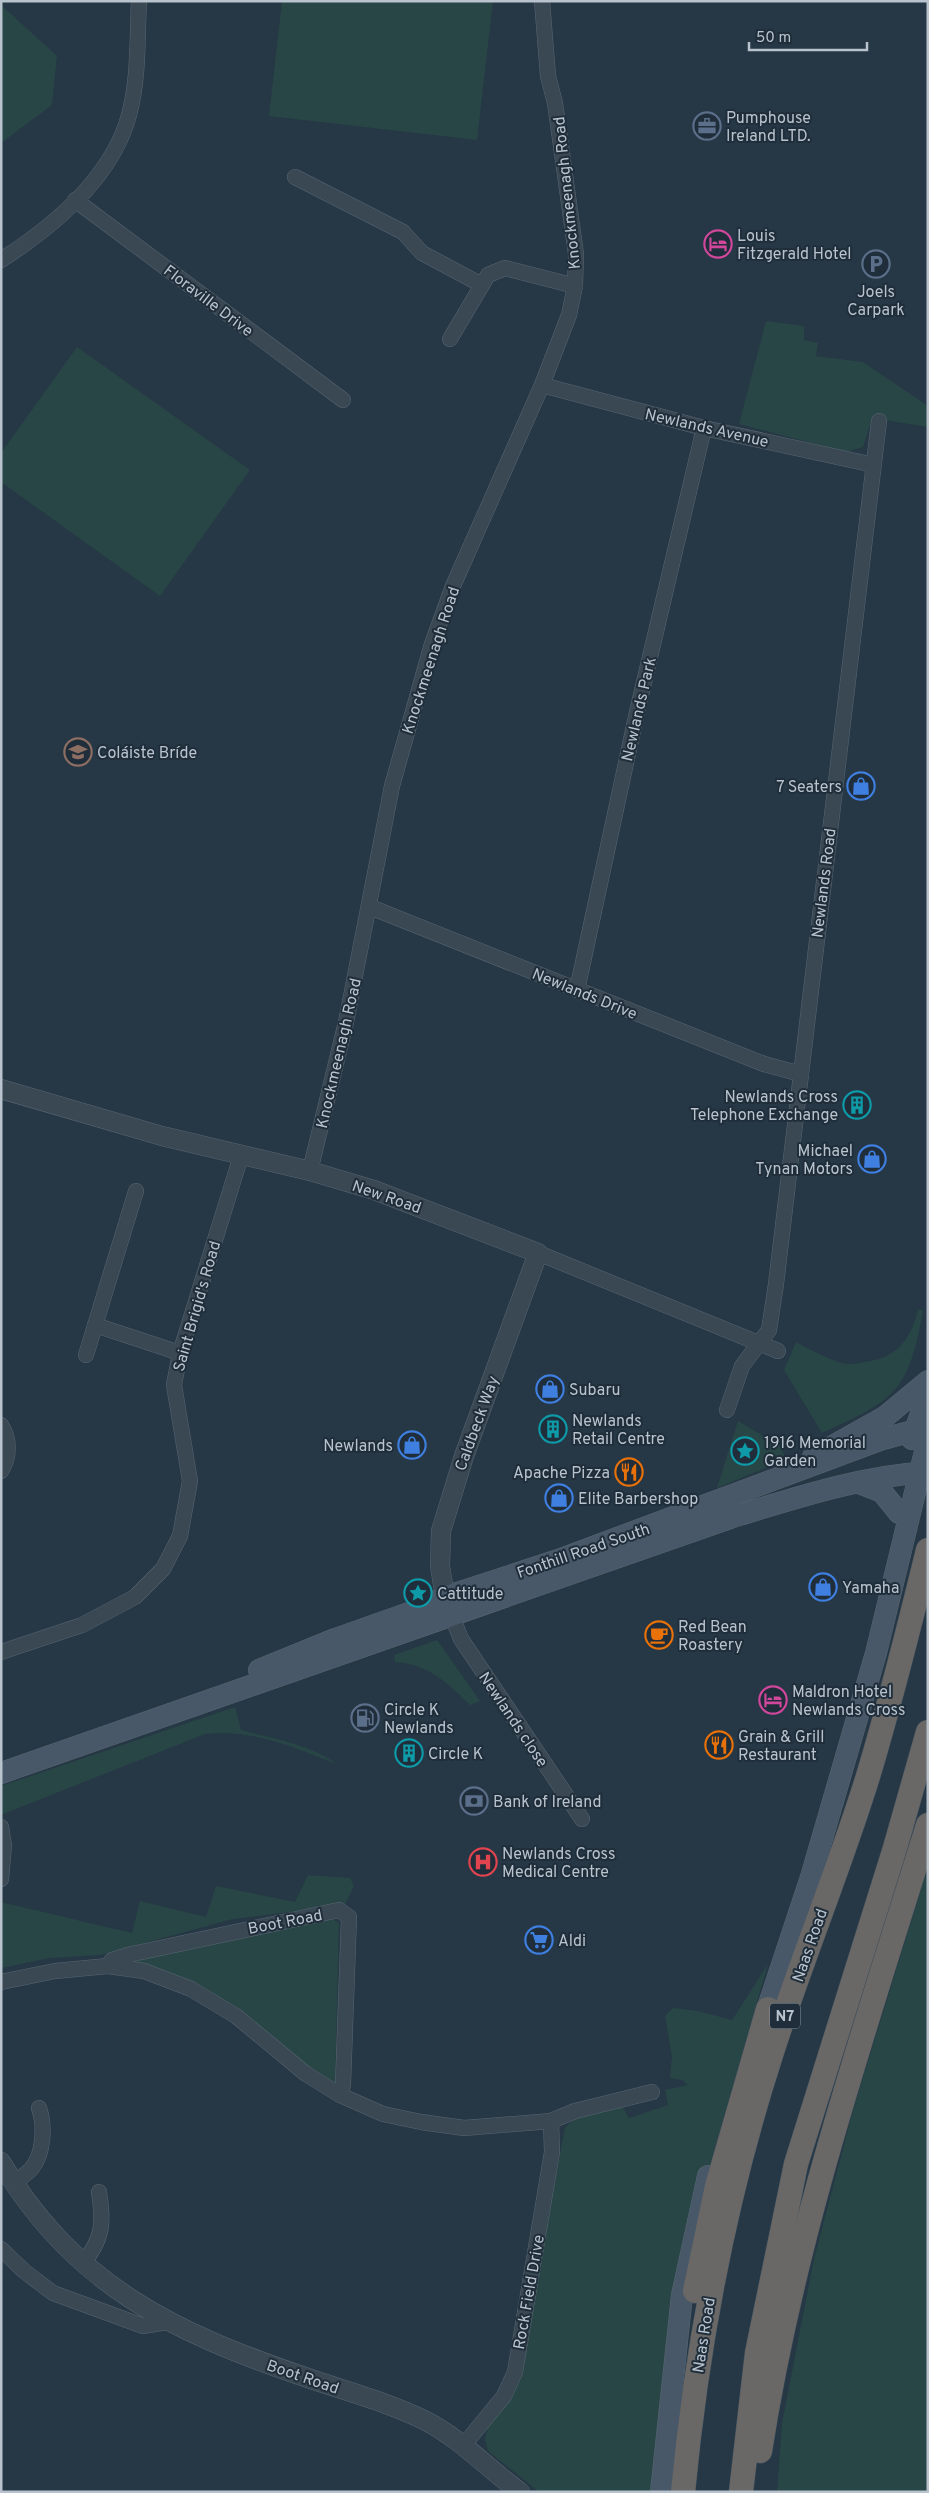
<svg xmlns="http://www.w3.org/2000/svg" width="929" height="2493" viewBox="0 0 929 2493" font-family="Overpass,sans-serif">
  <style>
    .green { fill: #284646 }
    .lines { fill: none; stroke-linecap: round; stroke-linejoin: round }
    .minor-casing { stroke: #596672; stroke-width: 16 }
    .tertiary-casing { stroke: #596672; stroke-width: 20 }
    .secondary-casing { stroke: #596672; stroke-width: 22 }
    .trunk-casing { stroke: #45535f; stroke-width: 25 }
    .minor { stroke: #3a4854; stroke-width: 15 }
    .tertiary { stroke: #3a4854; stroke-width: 19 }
    .secondary { stroke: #485868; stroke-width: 21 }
    .trunk { stroke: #6a6866; stroke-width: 24 }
    .labels { text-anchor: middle; stroke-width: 4; stroke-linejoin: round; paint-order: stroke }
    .shield { fill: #1f2e3a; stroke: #8a96a2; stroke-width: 1 }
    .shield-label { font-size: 15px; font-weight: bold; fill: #b8c3ce }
    .poi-label { font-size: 16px; fill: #b8c3ce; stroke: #1f2e3a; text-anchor: start }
    .street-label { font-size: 16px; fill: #b8c3ce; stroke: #1f2e3a }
  </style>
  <rect width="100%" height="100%" fill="#263745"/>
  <g class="green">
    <polygon points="282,1 493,1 477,140 269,116"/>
    <polygon points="1,5 57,56 52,105 1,143"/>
    <polygon points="766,321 804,326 804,340 818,343 816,356 863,362 928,406 928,427 872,418 863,447 846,452 739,424"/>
    <polygon points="77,347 250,470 160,596 1,482 1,453"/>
    <path d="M 918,1310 L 923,1310 C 909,1392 895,1400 822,1433 L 784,1370 L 796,1342 C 810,1349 824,1357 838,1362 C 847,1365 856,1364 865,1362 C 896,1358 911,1340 918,1310 Z"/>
    <polygon points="738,1421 780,1446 785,1457 765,1468 717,1488"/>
    <path d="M 437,1640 L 480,1701 L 470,1705 C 448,1683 428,1664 395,1662 L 394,1655 Z"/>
    <path d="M 235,1707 L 241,1730 C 273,1739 311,1744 338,1765 C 297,1748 250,1728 205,1734 L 1,1815 L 1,1786 Z"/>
    <polygon points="928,1867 928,2492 777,2492 782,2423 814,2259 854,2107"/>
    <polygon points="308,1875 350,1878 354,1886 345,1905 233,1919 100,1955 50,1958 1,1968 1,1902 132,1933 140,1901 206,1917 216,1886 295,1902"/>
    <polygon points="328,1916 339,1923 335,2087 145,1965 130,1960"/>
    <polygon points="768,1964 692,2227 651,2492 539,2492 488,2451 485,2439 489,2423 517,2386 565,2128 575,2118 621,2104 629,2118 668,2105 665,2090 688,2085 682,2080 670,2078 672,2057 665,2016 673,2008 698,2011 732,2020"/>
  </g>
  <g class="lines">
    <g class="minor-casing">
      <g id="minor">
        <polyline points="295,177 403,232 422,253 482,285"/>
        <polyline points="75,200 343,400"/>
        <path d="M 1,260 C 54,226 112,178 129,115 C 139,79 137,38 139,1"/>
        <polyline points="450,339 488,275 505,268 575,286"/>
        <polyline points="542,385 704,428 874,465"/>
        <polyline points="370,907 764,1064 801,1074"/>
        <polyline points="577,990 637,712 704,428"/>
        <polyline points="310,1171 346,1022 392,786 432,644 453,586 542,385 569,315 575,286 576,254 555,103 548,76 542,1"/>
        <polyline points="538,1253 778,1351"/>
        <polyline points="95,1325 180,1353"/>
        <polyline points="86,1355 136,1191"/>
        <polyline points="727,1410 742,1366 769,1330 776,1284 879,421"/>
        <path d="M 1,1425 C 10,1439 10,1457 1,1471"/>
        <polyline points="448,1606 461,1639 582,1819"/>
        <polyline points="1,1652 82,1625 135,1597 163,1569 180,1536 190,1481 174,1385 180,1353 241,1156"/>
        <polyline points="1,1827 4,1845 1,1879"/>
        <polyline points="108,1966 112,1960 132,1954 339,1910 349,1917 343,2085 340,2095"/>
        <polyline points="1,1982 55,1971 108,1966 144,1971 191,1989 236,2016 306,2074 340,2095 383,2114 421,2122 464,2128 551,2121 575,2111 652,2092"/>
        <path d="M 14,2183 C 20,2178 27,2174 32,2168 C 44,2153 45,2125 39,2108"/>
        <polyline points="1,2249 24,2271 53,2293 143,2326 167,2322"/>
        <path d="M 83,2263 C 103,2239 104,2223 99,2192"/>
        <polyline points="463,2446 504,2396 515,2372 552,2152 551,2121"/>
      </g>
    </g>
    <g class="tertiary-casing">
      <g id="tertiary">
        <polyline points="1,1089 162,1136 310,1171 374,1190 538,1253 464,1456 441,1531 440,1566 445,1597"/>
        <path d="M 1,2162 C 73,2285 175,2333 305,2377 C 345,2391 388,2402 426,2421 C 461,2439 488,2469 520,2492"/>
      </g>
    </g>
    <g class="secondary-casing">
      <g id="secondary">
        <polyline points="912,1439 928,1393"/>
        <polyline points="813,1457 886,1416 928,1381"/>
        <polyline points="859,1483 882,1492 899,1513"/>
        <polyline points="259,1670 335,1639 417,1610 445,1597 558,1560 883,1439 928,1427"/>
        <path d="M 1,1773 L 733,1517 C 795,1498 862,1476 928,1472"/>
        <polyline points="762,2025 811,1877 876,1653 928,1439"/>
        <polyline points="661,2492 682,2295 708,2176"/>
      </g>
    </g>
    <g class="trunk-casing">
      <g id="trunk">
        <polyline points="695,2291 717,2186 768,2009"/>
        <path d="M 760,2451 C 793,2237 864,2032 928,1825"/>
        <path d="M 683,2492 C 697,2344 725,2197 771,2055 C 801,1960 840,1868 869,1773 C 891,1699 910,1624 928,1550"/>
        <polyline points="741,2492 757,2353 796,2164 895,1848 928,1732"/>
      </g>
    </g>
    <use href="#minor" class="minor"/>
    <use href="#tertiary" class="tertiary"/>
    <use href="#secondary" class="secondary"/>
    <use href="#trunk" class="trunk"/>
  </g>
  <defs>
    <g id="office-ring" transform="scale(1.4375)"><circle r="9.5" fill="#1f2e3a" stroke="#5c6f8a" stroke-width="1.5"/><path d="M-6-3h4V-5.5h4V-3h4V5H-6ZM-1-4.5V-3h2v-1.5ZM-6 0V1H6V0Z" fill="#5c6f8a"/></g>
    <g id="hotel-ring" transform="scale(1.4375)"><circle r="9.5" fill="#1f2e3a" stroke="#d1479c" stroke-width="1.5"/><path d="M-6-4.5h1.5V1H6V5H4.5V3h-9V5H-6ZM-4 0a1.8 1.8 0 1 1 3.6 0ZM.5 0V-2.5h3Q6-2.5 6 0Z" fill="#d1479c"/></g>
    <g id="parking-ring" transform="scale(1.4375)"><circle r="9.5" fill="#1f2e3a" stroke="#5c6f8a" stroke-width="1.5"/><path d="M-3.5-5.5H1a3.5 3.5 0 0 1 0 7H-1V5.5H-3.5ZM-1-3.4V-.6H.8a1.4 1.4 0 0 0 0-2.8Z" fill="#5c6f8a"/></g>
    <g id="school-ring" transform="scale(1.4375)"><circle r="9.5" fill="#1f2e3a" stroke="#8d6e63" stroke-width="1.5"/><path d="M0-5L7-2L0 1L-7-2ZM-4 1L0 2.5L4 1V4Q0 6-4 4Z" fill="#8d6e63"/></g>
    <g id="shop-ring" transform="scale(1.4375)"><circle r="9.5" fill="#1f2e3a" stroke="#3f7fe0" stroke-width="1.5"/><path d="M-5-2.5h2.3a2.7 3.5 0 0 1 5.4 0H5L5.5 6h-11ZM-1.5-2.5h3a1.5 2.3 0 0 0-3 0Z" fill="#3f7fe0"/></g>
    <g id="building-ring" transform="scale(1.4375)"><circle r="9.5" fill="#1f2e3a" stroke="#0f9aa8" stroke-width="1.5"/><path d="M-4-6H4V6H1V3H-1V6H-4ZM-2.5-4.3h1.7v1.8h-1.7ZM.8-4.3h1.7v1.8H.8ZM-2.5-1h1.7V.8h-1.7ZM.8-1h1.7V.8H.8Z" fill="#0f9aa8"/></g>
    <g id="sight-ring" transform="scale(1.4375)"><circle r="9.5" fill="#1f2e3a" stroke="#0f9aa8" stroke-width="1.5"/><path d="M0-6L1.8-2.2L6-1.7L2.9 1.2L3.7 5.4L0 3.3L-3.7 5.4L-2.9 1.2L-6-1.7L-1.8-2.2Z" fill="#0f9aa8"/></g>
    <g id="restaurant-ring" transform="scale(1.4375)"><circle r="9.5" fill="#1f2e3a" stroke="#e8710a" stroke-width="1.5"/><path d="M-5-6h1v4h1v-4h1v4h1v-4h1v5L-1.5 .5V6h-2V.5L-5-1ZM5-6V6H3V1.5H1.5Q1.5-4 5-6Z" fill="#e8710a"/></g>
    <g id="cafe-ring" transform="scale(1.4375)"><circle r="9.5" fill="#1f2e3a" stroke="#e8710a" stroke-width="1.5"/><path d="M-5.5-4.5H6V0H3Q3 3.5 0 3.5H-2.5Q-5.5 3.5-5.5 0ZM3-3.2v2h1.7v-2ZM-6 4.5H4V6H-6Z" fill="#e8710a"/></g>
    <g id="fuel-ring" transform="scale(1.4375)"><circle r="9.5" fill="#1f2e3a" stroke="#5c6f8a" stroke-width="1.5"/><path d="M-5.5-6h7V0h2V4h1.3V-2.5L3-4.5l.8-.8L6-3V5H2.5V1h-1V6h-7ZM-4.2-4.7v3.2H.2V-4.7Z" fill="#5c6f8a"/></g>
    <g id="bank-ring" transform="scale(1.4375)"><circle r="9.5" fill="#1f2e3a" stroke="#5c6f8a" stroke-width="1.5"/><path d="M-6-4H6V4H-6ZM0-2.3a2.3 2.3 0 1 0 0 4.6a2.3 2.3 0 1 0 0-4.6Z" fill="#5c6f8a"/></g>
    <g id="hospital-ring" transform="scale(1.4375)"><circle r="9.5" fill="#1f2e3a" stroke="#e0444e" stroke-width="1.5"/><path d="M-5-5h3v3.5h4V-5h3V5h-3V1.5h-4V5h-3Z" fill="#e0444e"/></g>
    <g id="supermarket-ring" transform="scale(1.4375)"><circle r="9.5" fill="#1f2e3a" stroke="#3f7fe0" stroke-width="1.5"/><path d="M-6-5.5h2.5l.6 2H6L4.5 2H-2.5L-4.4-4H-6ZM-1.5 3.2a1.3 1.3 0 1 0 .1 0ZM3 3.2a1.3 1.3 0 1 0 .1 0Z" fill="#3f7fe0"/></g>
  </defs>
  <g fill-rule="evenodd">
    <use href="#office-ring" x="707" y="126"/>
    <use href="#hotel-ring" x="718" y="244"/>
    <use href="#parking-ring" x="876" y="264"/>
    <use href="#school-ring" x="78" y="752"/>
    <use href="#shop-ring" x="861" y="786"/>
    <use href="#building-ring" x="857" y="1105"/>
    <use href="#shop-ring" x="872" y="1159"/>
    <use href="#shop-ring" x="550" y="1389"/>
    <use href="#building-ring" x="553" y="1429"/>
    <use href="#shop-ring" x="412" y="1445"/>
    <use href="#sight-ring" x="745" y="1451"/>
    <use href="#restaurant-ring" x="629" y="1472"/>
    <use href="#shop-ring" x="559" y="1498"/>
    <use href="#shop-ring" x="823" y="1587"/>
    <use href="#sight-ring" x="418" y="1593"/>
    <use href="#cafe-ring" x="659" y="1635"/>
    <use href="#hotel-ring" x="773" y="1700"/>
    <use href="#fuel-ring" x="365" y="1718"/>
    <use href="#restaurant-ring" x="719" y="1745"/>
    <use href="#building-ring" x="409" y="1753"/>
    <use href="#bank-ring" x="474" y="1801"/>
    <use href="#hospital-ring" x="483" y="1862"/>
    <use href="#supermarket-ring" x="539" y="1940"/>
  </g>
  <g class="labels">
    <rect class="shield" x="770" y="2003.5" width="30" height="25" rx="4"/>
    <g class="shield-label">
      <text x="785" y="2021">N7</text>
    </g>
    <g class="poi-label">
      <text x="726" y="123">Pumphouse<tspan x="726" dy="18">Ireland LTD.</tspan></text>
      <text x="737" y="241">Louis<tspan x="737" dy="18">Fitzgerald Hotel</tspan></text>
      <text x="876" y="297" text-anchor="middle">Joels<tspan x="876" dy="18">Carpark</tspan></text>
      <text x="97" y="758">Coláiste Bríde</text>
      <text x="842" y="792" text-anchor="end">7 Seaters</text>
      <text x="838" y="1102" text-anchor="end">Newlands Cross<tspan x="838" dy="18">Telephone Exchange</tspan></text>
      <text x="853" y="1156" text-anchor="end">Michael<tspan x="853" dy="18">Tynan Motors</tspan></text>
      <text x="569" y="1395">Subaru</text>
      <text x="572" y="1426">Newlands<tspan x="572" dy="18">Retail Centre</tspan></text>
      <text x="764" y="1448">1916 Memorial<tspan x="764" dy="18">Garden</tspan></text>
      <text x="393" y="1451" text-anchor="end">Newlands</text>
      <text x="610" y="1478" text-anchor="end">Apache Pizza</text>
      <text x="578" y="1504">Elite Barbershop</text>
      <text x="842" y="1593">Yamaha</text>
      <text x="437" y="1599">Cattitude</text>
      <text x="678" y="1632">Red Bean<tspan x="678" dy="18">Roastery</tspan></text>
      <text x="792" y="1697">Maldron Hotel<tspan x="792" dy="18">Newlands Cross</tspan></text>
      <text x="384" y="1715">Circle K<tspan x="384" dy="18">Newlands</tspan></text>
      <text x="738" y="1742">Grain &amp; Grill<tspan x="738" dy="18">Restaurant</tspan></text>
      <text x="428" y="1759">Circle K</text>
      <text x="493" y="1807">Bank of Ireland</text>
      <text x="502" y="1859">Newlands Cross<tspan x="502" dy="18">Medical Centre</tspan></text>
      <text x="558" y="1946">Aldi</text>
    </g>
    <g class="street-label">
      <text transform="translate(566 193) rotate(-96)" y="6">Knockmeenagh Road</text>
      <text transform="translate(209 300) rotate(37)" y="6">Floraville Drive</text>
      <text transform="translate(707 427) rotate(13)" y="6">Newlands Avenue</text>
      <text transform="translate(430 660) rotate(-72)" y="6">Knockmeenagh Road</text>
      <text transform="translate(638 709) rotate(-77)" y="6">Newlands Park</text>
      <text transform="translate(823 883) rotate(-83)" y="6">Newlands Road</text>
      <text transform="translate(585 993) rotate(22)" y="6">Newlands Drive</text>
      <text transform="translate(338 1053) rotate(-77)" y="6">Knockmeenagh Road</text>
      <text transform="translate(387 1196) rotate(19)" y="6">New Road</text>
      <text transform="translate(196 1306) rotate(-74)" y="6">Saint Brigid's Road</text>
      <text transform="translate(476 1423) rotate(-70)" y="6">Caldbeck Way</text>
      <text transform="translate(583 1550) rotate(-19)" y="6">Fonthill Road South</text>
      <text transform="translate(514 1719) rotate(56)" y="6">Newlands close</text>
      <text transform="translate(285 1921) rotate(-11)" y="6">Boot Road</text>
      <text transform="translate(809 1945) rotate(-71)" y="6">Naas Road</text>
      <text transform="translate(528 2292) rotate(-80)" y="6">Rock Field Drive</text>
      <text transform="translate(703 2335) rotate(-81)" y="6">Naas Road</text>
      <text transform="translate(303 2376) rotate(19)" y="6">Boot Road</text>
    </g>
  </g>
  <rect width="929" height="2493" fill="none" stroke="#b8c3ce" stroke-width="5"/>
  <path d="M749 42v8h118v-8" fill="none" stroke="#b8c3ce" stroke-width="2.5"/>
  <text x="756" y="42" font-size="15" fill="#b8c3ce" stroke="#1f2e3a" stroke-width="4" paint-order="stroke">50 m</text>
</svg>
